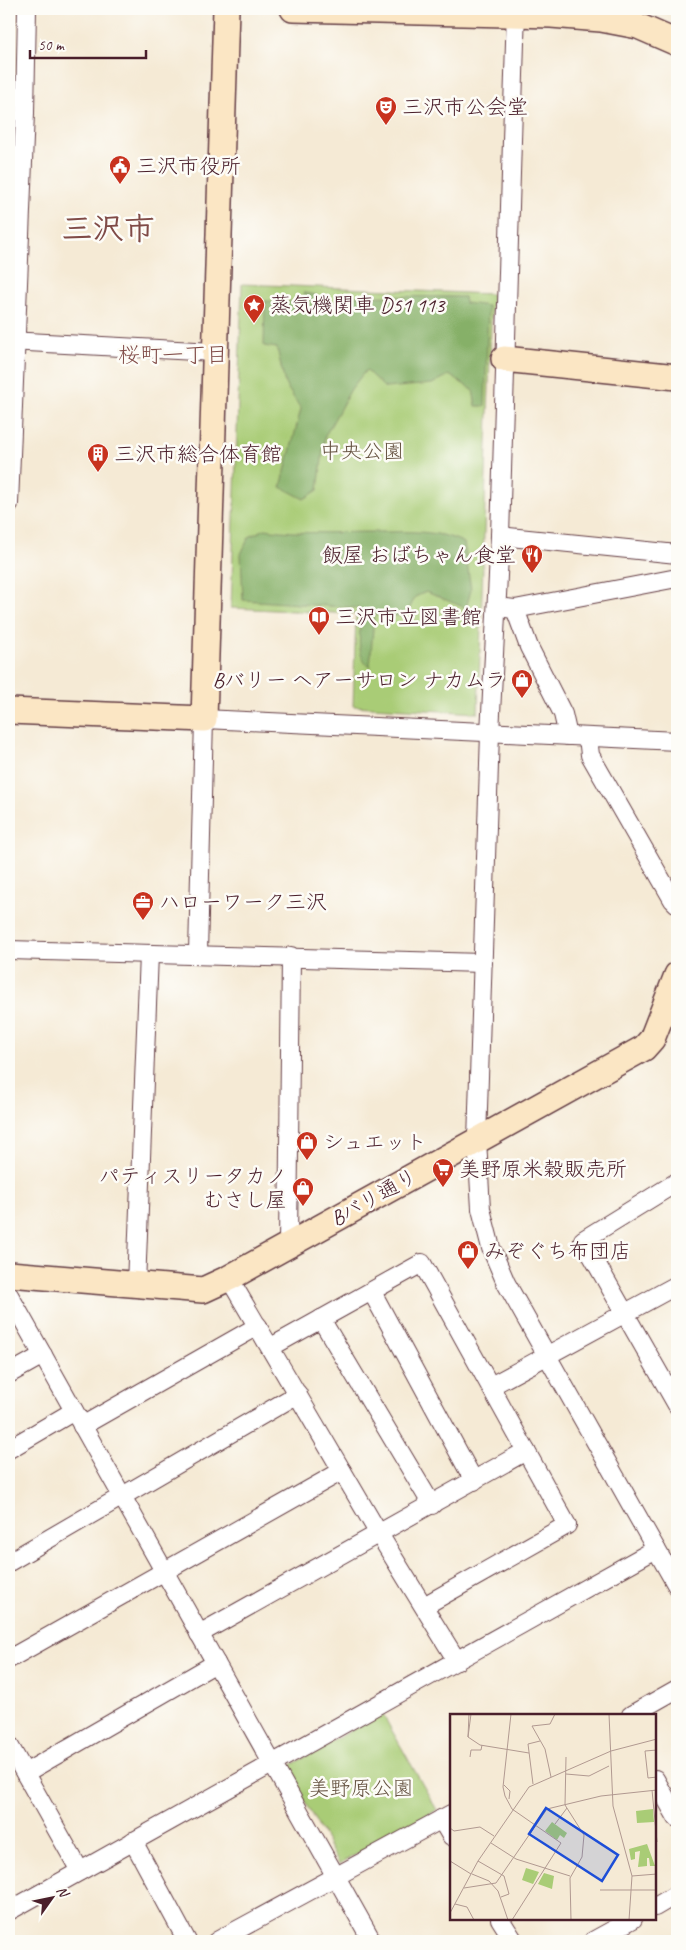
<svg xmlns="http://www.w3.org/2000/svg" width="686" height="1950" viewBox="0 0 686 1950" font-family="Caveat,'Klee One',sans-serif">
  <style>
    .green { fill: #a9cc76; stroke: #7a7650 }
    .forest { fill: #86b067; stroke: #686849 }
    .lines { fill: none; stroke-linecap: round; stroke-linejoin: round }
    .street-casing { stroke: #643d44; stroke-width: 20 }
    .secondary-casing { stroke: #643d44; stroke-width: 28 }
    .street { stroke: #fff; stroke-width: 18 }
    .secondary { stroke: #fbe6c4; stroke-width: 25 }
    .labels { text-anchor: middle; stroke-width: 5; stroke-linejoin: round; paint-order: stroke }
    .poi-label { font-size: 21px; fill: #4a1f2b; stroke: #fdfcf7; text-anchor: start }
    .park-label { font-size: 21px; fill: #665342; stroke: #fdfcf7 }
    .street-label { font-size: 21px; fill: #4a1f2b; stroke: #fdfcf7 }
    .neighbourhood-label { font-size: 22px; fill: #804b47; stroke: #fdfcf7 }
    .town-label { font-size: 31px; font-weight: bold; fill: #804b47; stroke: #fdfcf7 }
    .inset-road { fill: none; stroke: #b19991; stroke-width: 1 }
    .view { fill: #1d4ed8; fill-opacity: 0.15; stroke: #1d4ed8; stroke-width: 2.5 }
    .inset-edge { fill: none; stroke: #4a1f2b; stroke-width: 2.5 }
  </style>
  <rect width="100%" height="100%" fill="#fdfcf7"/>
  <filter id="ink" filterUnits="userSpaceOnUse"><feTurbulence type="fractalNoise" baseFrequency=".02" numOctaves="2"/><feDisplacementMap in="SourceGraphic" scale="10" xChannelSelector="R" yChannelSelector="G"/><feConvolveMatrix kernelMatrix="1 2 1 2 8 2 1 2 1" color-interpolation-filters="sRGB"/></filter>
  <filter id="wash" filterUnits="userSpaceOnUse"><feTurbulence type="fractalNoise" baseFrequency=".0096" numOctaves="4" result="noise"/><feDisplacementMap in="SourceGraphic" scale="20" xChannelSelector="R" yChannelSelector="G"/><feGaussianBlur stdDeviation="1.12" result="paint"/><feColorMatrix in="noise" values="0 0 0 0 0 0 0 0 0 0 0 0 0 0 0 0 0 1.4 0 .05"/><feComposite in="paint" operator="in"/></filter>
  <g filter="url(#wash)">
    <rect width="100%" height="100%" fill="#f5ead5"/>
    <g class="green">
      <polygon points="242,284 492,294 478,713 353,706 356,614 231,608"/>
      <polygon points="382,1713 437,1810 339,1864 286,1768"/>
    </g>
    <g class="forest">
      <path d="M 304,293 L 316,295 L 325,307 C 339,310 344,308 354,296 L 464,297 L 465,303 L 488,306 L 485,406 L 476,406 L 473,390 L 449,375 L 432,384 L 385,388 L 366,370 L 351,389 L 325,436 L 318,490 L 304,499 L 281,487 L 301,409 L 285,384 L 277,348 L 264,346 L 265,301 L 299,302 Z"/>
      <path d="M 265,529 C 302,535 340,532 377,532 C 406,532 438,529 464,543 L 471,590 L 466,608 L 426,592 L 415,597 L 406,616 L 374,615 L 370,667 C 352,655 364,626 358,608 L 243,600 L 241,554 L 249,537 Z"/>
    </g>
  </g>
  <g filter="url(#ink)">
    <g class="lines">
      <g class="street-casing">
        <g id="street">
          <polyline points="9,341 214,352"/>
          <polyline points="9,504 25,113 27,9"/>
          <polyline points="500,536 677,554"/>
          <polyline points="497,607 515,609 677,578"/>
          <polyline points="515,609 529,647 563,714 568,736"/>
          <polyline points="588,737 590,755 673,900 677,904"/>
          <polyline points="9,950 483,963"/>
          <polyline points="198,953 204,719 677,741"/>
          <polyline points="677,1182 583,1240 677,1405"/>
          <polyline points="288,1245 291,956"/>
          <polyline points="229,1278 379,1534 457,1661"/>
          <polyline points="136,1285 149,954"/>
          <polyline points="372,1292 474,1481"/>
          <polyline points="9,1295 372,1941"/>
          <polyline points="321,1319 432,1505"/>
          <polyline points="271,1347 422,1263 567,1525 424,1606"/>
          <polyline points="9,1374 43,1355"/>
          <polyline points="491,1386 677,1285"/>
          <polyline points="82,1426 258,1326"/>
          <polyline points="9,1449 74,1411"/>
          <polyline points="656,1549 677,1586"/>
          <polyline points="9,1562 298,1394"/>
          <polyline points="199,1634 526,1451"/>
          <polyline points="9,1659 342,1471"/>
          <polyline points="631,1715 677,1689"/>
          <polyline points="9,1745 80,1871"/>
          <polyline points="25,1773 216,1663"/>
          <polyline points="655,1779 677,1818"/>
          <polyline points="441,1819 451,1836"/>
          <polyline points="133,1841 187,1941"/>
          <polyline points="655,1907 677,1894"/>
          <polyline points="9,1911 656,1549 506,1283 491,1248 481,1209 477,1140 490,733 500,536 516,9"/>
          <polyline points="500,1919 514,1941"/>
          <polyline points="217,1941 451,1814"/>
          <polyline points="593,1941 633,1919"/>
        </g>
      </g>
      <g class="secondary-casing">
        <g id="secondary">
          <polyline points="293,9 551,15 601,19 638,26 677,43"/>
          <polyline points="504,359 677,377"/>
          <polyline points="9,711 204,719 226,9"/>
          <polyline points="9,1274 203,1290 229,1278 644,1048 652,1039 677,975"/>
        </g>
      </g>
      <use href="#street" class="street"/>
      <use href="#secondary" class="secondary"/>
    </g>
  </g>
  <defs>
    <g id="theatre-pin" transform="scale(1.125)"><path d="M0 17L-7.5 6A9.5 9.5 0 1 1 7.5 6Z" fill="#c8321e" stroke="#fdfcf7"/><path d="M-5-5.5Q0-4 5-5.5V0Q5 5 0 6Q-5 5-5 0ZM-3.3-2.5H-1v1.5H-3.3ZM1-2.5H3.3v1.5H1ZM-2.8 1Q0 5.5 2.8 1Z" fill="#fff"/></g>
    <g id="civic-pin" transform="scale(1.125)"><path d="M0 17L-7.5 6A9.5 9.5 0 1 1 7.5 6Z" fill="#c8321e" stroke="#fdfcf7"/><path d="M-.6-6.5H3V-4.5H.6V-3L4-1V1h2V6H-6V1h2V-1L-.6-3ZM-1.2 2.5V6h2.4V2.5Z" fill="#fff"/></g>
    <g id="sight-pin" transform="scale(1.125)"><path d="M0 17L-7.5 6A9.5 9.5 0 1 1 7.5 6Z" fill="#c8321e" stroke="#fdfcf7"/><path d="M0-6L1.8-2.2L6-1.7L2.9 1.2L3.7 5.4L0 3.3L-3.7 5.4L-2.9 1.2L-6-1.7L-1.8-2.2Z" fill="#fff"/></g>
    <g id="building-pin" transform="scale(1.125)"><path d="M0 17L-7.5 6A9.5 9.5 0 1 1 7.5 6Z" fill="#c8321e" stroke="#fdfcf7"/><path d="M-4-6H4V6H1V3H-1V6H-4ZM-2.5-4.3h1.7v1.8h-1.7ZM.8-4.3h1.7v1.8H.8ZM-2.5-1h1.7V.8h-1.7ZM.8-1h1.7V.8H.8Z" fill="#fff"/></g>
    <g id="restaurant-pin" transform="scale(1.125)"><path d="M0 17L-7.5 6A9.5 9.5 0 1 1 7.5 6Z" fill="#c8321e" stroke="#fdfcf7"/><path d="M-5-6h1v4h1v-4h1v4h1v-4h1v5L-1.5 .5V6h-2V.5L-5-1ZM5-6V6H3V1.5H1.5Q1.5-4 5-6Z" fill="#fff"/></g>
    <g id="library-pin" transform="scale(1.125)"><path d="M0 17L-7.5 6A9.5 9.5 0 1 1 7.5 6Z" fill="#c8321e" stroke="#fdfcf7"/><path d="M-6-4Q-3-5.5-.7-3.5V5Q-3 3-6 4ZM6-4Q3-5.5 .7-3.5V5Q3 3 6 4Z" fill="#fff"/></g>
    <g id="shop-pin" transform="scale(1.125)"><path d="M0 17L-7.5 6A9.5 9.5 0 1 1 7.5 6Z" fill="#c8321e" stroke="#fdfcf7"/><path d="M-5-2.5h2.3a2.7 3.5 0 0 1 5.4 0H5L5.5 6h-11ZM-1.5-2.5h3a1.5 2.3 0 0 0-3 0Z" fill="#fff"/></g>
    <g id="office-pin" transform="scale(1.125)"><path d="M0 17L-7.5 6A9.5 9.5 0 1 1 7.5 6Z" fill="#c8321e" stroke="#fdfcf7"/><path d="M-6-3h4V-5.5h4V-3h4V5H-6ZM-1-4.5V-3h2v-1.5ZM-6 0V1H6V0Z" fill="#fff"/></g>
    <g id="supermarket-pin" transform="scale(1.125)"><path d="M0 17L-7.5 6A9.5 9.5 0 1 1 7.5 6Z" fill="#c8321e" stroke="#fdfcf7"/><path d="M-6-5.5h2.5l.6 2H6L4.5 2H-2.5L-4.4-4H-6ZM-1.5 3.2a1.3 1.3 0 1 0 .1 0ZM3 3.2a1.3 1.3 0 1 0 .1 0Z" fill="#fff"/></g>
  </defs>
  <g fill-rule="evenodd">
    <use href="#theatre-pin" x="386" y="107"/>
    <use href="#civic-pin" x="120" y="166"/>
    <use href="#sight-pin" x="254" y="305"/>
    <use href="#building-pin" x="98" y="454"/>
    <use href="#restaurant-pin" x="532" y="555"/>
    <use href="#library-pin" x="319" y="617"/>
    <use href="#shop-pin" x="522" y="680"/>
    <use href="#office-pin" x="143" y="902"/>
    <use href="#shop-pin" x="307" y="1142"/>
    <use href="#supermarket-pin" x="443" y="1169"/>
    <use href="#shop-pin" x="303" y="1188"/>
    <use href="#shop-pin" x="468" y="1251"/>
  </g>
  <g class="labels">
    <g class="poi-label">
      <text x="402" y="114">三沢市公会堂</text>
      <text x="136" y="173">三沢市役所</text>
      <text x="270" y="312">蒸気機関車 D51 113</text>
      <text x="114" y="461">三沢市総合体育館</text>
      <text x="516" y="562" text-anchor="end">飯屋 おばちゃん食堂</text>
      <text x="335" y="624">三沢市立図書館</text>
      <text x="506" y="687" text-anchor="end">Bバリー ヘアーサロン ナカムラ</text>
      <text x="159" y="909">ハローワーク三沢</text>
      <text x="323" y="1149">シュエット</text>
      <text x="459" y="1176">美野原米穀販売所</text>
      <text x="287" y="1183" text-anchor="end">パティスリータカノ<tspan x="287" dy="24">むさし屋</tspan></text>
      <text x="484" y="1258">みぞぐち布団店</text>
    </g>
    <g class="park-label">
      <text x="362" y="458">中央公園</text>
      <text x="361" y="1795">美野原公園</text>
    </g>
    <g class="street-label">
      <text transform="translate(374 1197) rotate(-29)" y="7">Bバリ通り</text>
    </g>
    <g class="neighbourhood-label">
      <text x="173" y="362">桜町一丁目</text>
    </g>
    <g class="town-label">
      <text x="108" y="239">三沢市</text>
    </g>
  </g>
  <g transform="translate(450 1714)">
    <rect width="206" height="206" fill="#f5ead5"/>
    <path d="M 203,95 L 204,108 L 187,109 L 186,97 ZM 102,108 L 117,119 L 114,124 L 110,121 L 107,126 L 95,117 ZM 197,130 L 205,152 L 200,152 L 199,144 L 197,144 L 197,152 L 188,153 L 190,137 L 185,138 L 185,145 L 181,146 L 179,135 ZM 76,154 L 89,158 L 83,170 L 72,166 ZM 94,159 L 104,162 L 102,175 L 88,170 Z" fill="#a9cc76"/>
    <path class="inset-road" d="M 61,0 L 53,73 L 55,82 L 62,95 L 111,129 L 62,206M 159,0 L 163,92 L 182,162 L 179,206M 18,23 L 30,31 L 79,39M 18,23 L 21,0M 18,23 L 19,0M 207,36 L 195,37 L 198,64 L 207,63M 20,43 L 21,36 L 31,36 L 32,31M 116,43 L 115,91 L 134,121 L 132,143 L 120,164 L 121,206M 116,60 L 139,62 L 159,52M 101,63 L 95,35 L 82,12 L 100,10 L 105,0M 83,70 L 78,30 L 90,27M 54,71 L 60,77 L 59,85M 202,76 L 207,128M 105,110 L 117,94M 0,114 L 4,117 L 30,113 L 44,122M 41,129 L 66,145 L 120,162M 0,147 L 21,160M 28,147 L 54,162 L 59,180 L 51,183M 22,160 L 39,167 L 48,177 L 58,206M 182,162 L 207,160M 14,174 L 46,169 L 97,95 L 151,82 L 207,76M 150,176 L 207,176M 5,190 L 17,193 L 24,206M 0,199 L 28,147 L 79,73 L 161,37 L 207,25"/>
    <path class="view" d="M 96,94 L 168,141 L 152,167 L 79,120 Z"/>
    <rect width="206" height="206" class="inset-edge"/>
  </g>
  <rect width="686" height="1950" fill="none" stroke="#fdfcf7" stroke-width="30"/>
  <g transform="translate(52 1898) rotate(57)" stroke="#fdfcf7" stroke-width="4" paint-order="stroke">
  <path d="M0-4L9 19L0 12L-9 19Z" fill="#4a1f2b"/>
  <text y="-8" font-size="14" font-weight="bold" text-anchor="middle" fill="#4a1f2b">N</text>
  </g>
  <path d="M30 50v8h116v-8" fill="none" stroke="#4a1f2b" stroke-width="2.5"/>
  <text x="38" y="50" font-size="15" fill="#4a1f2b" stroke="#fdfcf7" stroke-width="4" paint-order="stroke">50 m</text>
</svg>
